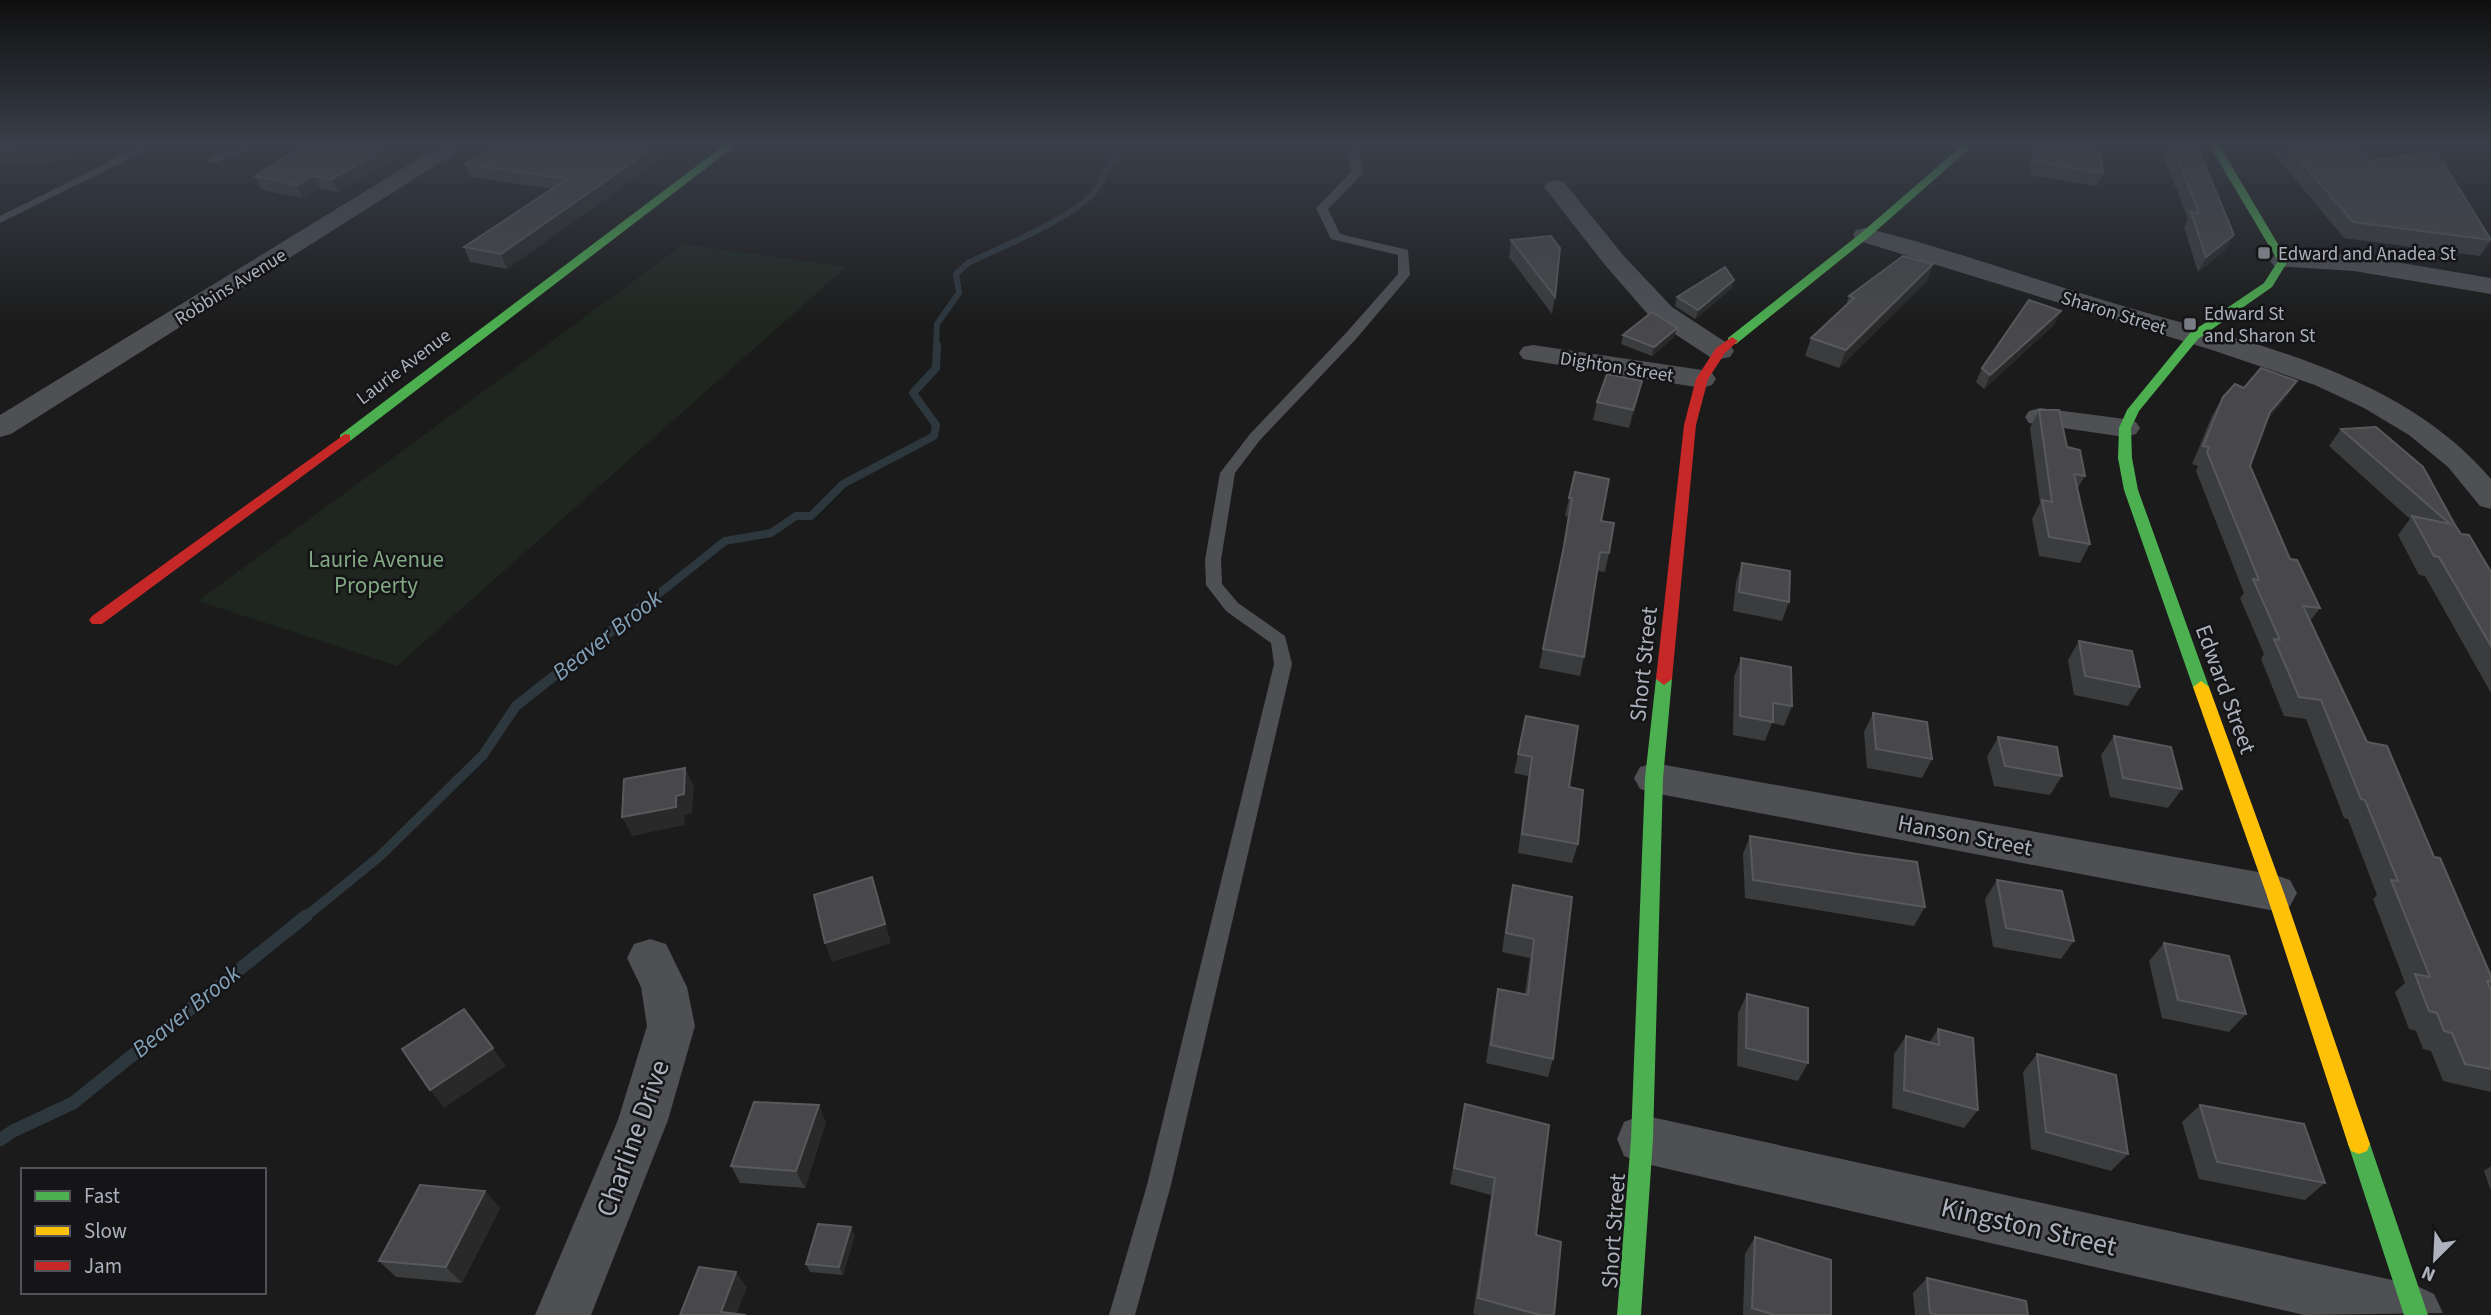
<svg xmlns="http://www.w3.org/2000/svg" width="2491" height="1315" viewBox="0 0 2491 1315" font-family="'Source Sans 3',sans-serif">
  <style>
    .green { fill: #1e261f }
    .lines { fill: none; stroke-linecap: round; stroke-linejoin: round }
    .stream-far3 { stroke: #2d373e; stroke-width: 6 }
    .stream-far2 { stroke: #2d373e; stroke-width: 8 }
    .stream-far1 { stroke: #2d373e; stroke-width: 10 }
    .stream { stroke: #2d373e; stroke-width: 13 }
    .lane { fill: #4e5054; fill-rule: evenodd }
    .street { fill: #4e5054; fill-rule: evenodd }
    .fast { fill: #4caf50; fill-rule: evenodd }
    .slow { fill: #ffc107; fill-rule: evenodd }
    .jam { fill: #c62828; fill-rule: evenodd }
    .wall { fill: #3b3c3d }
    .shaded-wall { fill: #292929 }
    .building { fill: #48484a; stroke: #57595c; stroke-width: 2 }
    .poi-dot { fill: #797c84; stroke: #151517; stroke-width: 2.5 }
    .labels { text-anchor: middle; stroke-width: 5; stroke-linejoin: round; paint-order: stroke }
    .far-poi-label { font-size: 19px; fill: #acb1bc; stroke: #151517; text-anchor: start }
    .far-street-label { font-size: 19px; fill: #acb1bc; stroke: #151517 }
    .park-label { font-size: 23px; fill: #82a883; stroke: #151517 }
    .street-label { font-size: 23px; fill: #acb1bc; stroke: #151517 }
    .water-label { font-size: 24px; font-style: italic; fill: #82a1b8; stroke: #151517 }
    .near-street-label { font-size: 28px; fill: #acb1bc; stroke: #151517 }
  </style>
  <rect width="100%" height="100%" fill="#1b1b1b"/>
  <polygon class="green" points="684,244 846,267 397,666 198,601"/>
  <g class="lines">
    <path class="stream-far3" d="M 936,346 L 937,324 L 959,293 L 956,274 L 968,263 C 1001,247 1074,218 1095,191 C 1106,177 1110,158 1121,143"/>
    <polyline class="stream-far2" points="651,600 725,541 771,533 796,516 811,516 843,484 934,436 936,425 913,393 936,368 937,345"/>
    <polyline class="stream-far1" points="304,918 380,856 483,755 516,706 653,598"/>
    <polyline class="stream" points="0,1140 13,1131 73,1103 306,916"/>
    <g class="lane">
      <polygon points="147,143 161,143 0,223 0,216"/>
      <polygon points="253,143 272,143 232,155 216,163 207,161 224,151"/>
      <polygon points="1351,143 1364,143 1358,148 1363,173 1328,209 1340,234 1408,250 1410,275 1356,339 1260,440 1235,473 1221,560 1222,584 1238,603 1285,636 1292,664 1171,1185 1135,1315 1109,1315 1147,1185 1274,664 1271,643 1226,611 1206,585 1205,560 1220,473 1250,434 1346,333 1398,274 1398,255 1331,239 1316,208 1351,172 1347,147"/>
    </g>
    <g class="street">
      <polygon points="444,143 471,143 11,434 0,437 0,415"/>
      <polygon points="1556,180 1564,182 1623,255 1672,307 1730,345 1734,351 1730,357 1720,359 1710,357 1652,319 1605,265 1544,187 1548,182"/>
      <path d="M 1865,228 C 1945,247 2024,276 2103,300 C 2237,341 2396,367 2491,479 L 2491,509 L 2480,506 L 2448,467 L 2409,435 L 2364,408 L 2315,385 L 2212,350 L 1856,240 L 1853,235 L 1856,230 Z"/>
      <polygon points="2283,253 2354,255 2491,278 2491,294 2354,271 2274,266 2270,261 2274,256"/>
      <polygon points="1533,345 1702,370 1712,373 1716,379 1712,385 1702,388 1523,359 1519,353 1523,347"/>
      <polygon points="2040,408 2125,419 2136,422 2140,428 2136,434 2125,437 2029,423 2025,417 2029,411"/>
      <polygon points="1654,763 2275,875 2290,880 2297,893 2290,906 2275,911 1654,793 1640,789 1634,778 1640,767"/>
      <polygon points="650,939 666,944 687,987 695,1026 668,1120 591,1315 535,1315 618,1120 647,1026 641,987 627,958 634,944"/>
      <polygon points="1642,1115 2415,1285 2434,1294 2443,1313 2304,1315 1642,1163 1624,1156 1617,1139 1624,1122"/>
    </g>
    <g class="fast">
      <polygon points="727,143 739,143 350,441 340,441 340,435"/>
      <polygon points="1965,143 1976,143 1869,237 1736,344 1728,344 1728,338 1861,233"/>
      <polygon points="2208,143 2218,143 2288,261 2272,287 2198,339 2139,411 2131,428 2132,458 2138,490 2209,687 2201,693 2193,687 2124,490 2118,458 2119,428 2127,410 2190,333 2264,283 2278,261"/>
      <polygon points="1664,673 1672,679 1663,778 1653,1139 1641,1315 1617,1315 1631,1139 1645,778 1656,679"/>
      <polygon points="2359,1134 2367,1137 2370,1144 2428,1315 2404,1315 2348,1144 2351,1137"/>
    </g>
    <polygon class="slow" points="2201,681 2209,687 2284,893 2370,1144 2367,1151 2359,1154 2351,1151 2348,1144 2266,893 2193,687"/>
    <g class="jam">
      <polygon points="1732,337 1738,341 1725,353 1708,379 1696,425 1672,679 1664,685 1656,679 1684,425 1696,379 1716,348"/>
      <polygon points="345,434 350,435 350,441 102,624 92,624 89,620 92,616"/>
    </g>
  </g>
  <g class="wall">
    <polygon points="0,143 73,143 76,147 75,159 0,164"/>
    <polygon points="306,143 423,143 338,192 320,189 303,198 262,190 255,176"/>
    <polygon points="498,143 682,143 650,167 507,269 470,262 464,247 551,189 471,177 465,164"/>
    <polygon points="2031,143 2100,143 2103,173 2097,186 2030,175"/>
    <polygon points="2139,143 2196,143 2234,235 2225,250 2198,272 2184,227 2188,219 2164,157 2167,151 2140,148"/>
    <polygon points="2265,143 2334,143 2370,161 2491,240 2480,256 2344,238"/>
    <polygon points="1511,240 1555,297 1552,314 1509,257"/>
    <polygon points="1933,264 1927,281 1839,368 1805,356 1811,338 1846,305 1849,296"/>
    <polygon points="1732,288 1695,319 1675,306 1677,297"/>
    <polygon points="2054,325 1984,389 1976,382 1982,368"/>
    <polygon points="1623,335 1674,337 1652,356 1621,344"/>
    <polygon points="1642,381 1638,399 1629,428 1593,420 1597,402"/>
    <polygon points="2244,388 2285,399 2266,421 2250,466 2290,559 2320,608 2310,621 2367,742 2434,857 2491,976 2491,986 2490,987 2491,990 2491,1092 2443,1081 2431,1051 2423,1049 2416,1031 2409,1029 2395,992 2405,983 2373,899 2377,895 2348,819 2344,818 2306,719 2284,716 2261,659 2264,654 2240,598 2244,593 2196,471 2198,466 2192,464 2212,416 2223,397"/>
    <polygon points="2039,410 2067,447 2085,476 2077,489 2090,544 2080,563 2039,556 2032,519 2040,503 2030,428"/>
    <polygon points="2341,429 2455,525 2491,572 2491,693 2425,576 2419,575 2398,535 2410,519 2329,446"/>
    <polygon points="1575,472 1601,521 1609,553 1605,572 1597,571 1584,657 1580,676 1539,668 1560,564 1568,517 1565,516"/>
    <polygon points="1742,563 1789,602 1782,621 1733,611 1736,582"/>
    <polygon points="2079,641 2140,687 2128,706 2074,695 2068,660"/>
    <polygon points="1741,658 1792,706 1784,726 1772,723 1765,741 1733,735 1734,677"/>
    <polygon points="1873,713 1932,759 1922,778 1867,768 1864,732"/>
    <polygon points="1526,716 1569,787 1578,844 1572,863 1518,853 1528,776 1514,773"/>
    <polygon points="2114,736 2182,789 2168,808 2110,797 2101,755"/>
    <polygon points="1998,737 2062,776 2050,795 1994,786 1987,757"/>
    <polygon points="1750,836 1925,907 1914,926 1745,898 1743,854"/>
    <polygon points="1997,880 2074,941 2061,959 1993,947 1985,899"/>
    <polygon points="1513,885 1572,897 1553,1059 1548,1077 1486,1063 1494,1007 1498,989 1525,994 1530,958 1502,952 1509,903"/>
    <polygon points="2164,943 2246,1014 2229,1032 2162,1018 2149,961"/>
    <polygon points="1747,994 1808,1063 1798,1081 1737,1066 1738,1013"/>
    <polygon points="1938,1029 1978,1110 1964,1128 1892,1108 1894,1054 1906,1036 1929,1043"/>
    <polygon points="2037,1054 2128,1154 2111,1171 2031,1149 2023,1072"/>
    <polygon points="1465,1104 1536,1235 1554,1315 1478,1315 1473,1314 1491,1195 1450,1184"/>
    <polygon points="2200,1105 2325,1183 2305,1200 2199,1179 2182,1122"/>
    <polygon points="826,1122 805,1188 740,1183 731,1166"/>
    <polygon points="2491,1166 2491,1191 2484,1171"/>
    <polygon points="485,1191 500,1208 462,1283 396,1277 379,1261"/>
    <polygon points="855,1235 843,1275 810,1272 806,1264"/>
    <polygon points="1755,1237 1831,1315 1743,1315 1745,1254"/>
    <polygon points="1927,1278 2028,1315 1915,1315 1913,1293"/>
  </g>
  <g class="shaded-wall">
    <polygon points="66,143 73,143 76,147 75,159"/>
    <polygon points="395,143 423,143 338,192 332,179"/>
    <polygon points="660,143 682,143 650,167 507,269 501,254"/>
    <polygon points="313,176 320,189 303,198 297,185"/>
    <polygon points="2234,235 2225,250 2198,272 2206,257"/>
    <polygon points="1933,264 1927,281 1839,368 1846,350"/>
    <polygon points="1734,280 1732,288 1695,319 1698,310"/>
    <polygon points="2061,311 2054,325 1984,389 1990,375"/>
    <polygon points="1677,328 1674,337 1652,356 1654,347"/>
    <polygon points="1642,381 1638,399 1629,428 1633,410"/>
    <polygon points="2297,381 2285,399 2258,431 2270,412"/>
    <polygon points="685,768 694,787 692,813 684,815 685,825 632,836 622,817"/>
    <polygon points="872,877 891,943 832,962 825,943"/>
    <polygon points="464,1009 506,1066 444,1108 430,1090"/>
    <polygon points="819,1105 826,1122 805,1188 796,1171"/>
    <polygon points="485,1191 500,1208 462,1283 446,1267"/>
    <polygon points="851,1227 855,1235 843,1275 839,1267"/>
    <polygon points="736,1272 747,1288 736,1315 721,1312"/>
  </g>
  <g class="building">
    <polygon points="0,143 66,143 0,148"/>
    <polygon points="306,143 395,143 332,179 313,176 297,185 255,176"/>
    <polygon points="498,143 660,143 501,254 464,247 567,179 465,164"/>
    <polygon points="2036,143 2100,143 2103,173 2035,162"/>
    <polygon points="2171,143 2196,143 2234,235 2206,257 2191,212 2199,213"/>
    <polygon points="2285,143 2334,143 2363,147 2370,161 2436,151 2491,240 2353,222"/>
    <polygon points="1551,236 1560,248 1555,297 1511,240"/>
    <polygon points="1903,256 1933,264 1846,350 1811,338 1854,298 1849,296"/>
    <polygon points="1725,267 1734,280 1698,310 1677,297"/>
    <polygon points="2029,300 2061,311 1990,375 1982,368"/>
    <polygon points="1652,312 1677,328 1654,347 1623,335"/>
    <polygon points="2261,368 2297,381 2270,412 2250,466 2290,559 2297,560 2320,608 2303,606 2367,742 2387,746 2434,857 2440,858 2491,976 2491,982 2487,981 2491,990 2491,1069 2465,1064 2452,1033 2444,1031 2437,1013 2429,1011 2415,974 2430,977 2391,880 2398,881 2365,800 2361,799 2321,700 2299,697 2274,639 2280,640 2253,579 2259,580 2207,452 2209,447 2203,446 2223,397 2235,384 2244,388"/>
    <polygon points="1607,374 1642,381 1633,410 1597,402"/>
    <polygon points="2039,410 2059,410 2067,447 2080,450 2085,476 2074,474 2090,544 2049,537 2042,500 2052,502"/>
    <polygon points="2376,427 2423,467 2455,525 2461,534 2469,535 2491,572 2491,646 2439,557 2434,556 2412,516 2450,524 2341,429"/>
    <polygon points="1575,472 1609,479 1601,521 1614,523 1609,553 1600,552 1584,657 1543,649 1564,546 1572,498 1569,498"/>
    <polygon points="1742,563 1790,571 1789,602 1739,592"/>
    <polygon points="2079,641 2132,651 2140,687 2085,676"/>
    <polygon points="1741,658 1791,667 1792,706 1773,703 1773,722 1740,716"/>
    <polygon points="1873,713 1927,722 1932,759 1876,749"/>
    <polygon points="1526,716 1578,726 1569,787 1583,790 1578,844 1522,834 1532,757 1518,754"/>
    <polygon points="2114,736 2171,747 2182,789 2123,778"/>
    <polygon points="1998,737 2057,747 2062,776 2005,766"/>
    <polygon points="685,768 684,794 676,796 676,807 622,817 624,779"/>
    <polygon points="1750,836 1857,854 1917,862 1925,907 1753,880"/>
    <polygon points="872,877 885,924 825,943 814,895"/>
    <polygon points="1997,880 2062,891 2074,941 2006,928"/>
    <polygon points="1513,885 1572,897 1553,1059 1491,1045 1498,989 1528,995 1534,939 1506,933"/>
    <polygon points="2164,943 2229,956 2246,1014 2178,1000"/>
    <polygon points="1747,994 1808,1008 1808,1063 1746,1048"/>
    <polygon points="464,1009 493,1048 430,1090 402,1049"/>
    <polygon points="1938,1029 1973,1038 1978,1110 1904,1090 1906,1036 1939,1045"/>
    <polygon points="2037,1054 2116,1075 2128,1154 2046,1132"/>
    <polygon points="754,1102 819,1105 796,1171 731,1166"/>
    <polygon points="1465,1104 1549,1125 1536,1235 1561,1242 1554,1315 1540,1315 1478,1298 1495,1178 1454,1168"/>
    <polygon points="2200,1105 2304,1124 2325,1183 2217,1162"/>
    <polygon points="420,1185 485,1191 446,1267 379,1261"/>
    <polygon points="818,1224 851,1227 839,1267 806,1264"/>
    <polygon points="1755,1237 1831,1260 1831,1315 1775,1315 1752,1308"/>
    <polygon points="699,1267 736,1272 721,1312 746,1315 680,1315"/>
    <polygon points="1927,1278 2026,1301 2028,1315 1938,1315 1930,1313"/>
  </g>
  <linearGradient id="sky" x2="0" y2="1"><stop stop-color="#0f0f0f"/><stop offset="0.44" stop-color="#393f4a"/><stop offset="1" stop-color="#393f4a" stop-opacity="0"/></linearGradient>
  <rect width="2491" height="327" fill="url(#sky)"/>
  <g class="poi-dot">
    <rect x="2257" y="246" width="14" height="14" rx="3.5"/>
    <rect x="2183" y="317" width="14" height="14" rx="3.5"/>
  </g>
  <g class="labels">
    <g class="far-poi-label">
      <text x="2278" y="260">Edward and Anadea St</text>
      <text x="2204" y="320">Edward St<tspan x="2204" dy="22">and Sharon St</tspan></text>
    </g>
    <g class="far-street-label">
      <text transform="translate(230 286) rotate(-32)" y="7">Robbins Avenue</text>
      <text transform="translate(2114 312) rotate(17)" y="7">Sharon Street</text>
      <text transform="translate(403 366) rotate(-37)" y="7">Laurie Avenue</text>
      <text transform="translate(1617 366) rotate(9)" y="7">Dighton Street</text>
    </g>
    <g class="park-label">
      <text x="376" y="567">Laurie Avenue<tspan x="376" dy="26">Property</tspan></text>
    </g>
    <g class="street-label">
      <text transform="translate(1643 664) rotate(-84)" y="8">Short Street</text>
      <text transform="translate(2226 689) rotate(70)" y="8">Edward Street</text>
      <text transform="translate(1965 835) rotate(11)" y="8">Hanson Street</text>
      <text transform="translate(1613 1231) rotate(-86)" y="8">Short Street</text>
    </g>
    <g class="water-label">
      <text transform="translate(607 635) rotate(-38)" y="8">Beaver Brook</text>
      <text transform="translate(186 1011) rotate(-39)" y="8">Beaver Brook</text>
    </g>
    <g class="near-street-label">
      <text transform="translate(632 1138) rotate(-70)" y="10">Charline Drive</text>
      <text transform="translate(2029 1226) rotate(13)" y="10">Kingston Street</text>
    </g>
  </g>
  <rect x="21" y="1168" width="245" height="126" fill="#151517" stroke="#515359" stroke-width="2"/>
  <rect x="35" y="1191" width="35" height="10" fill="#4caf50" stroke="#515359" stroke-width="2"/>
  <text x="84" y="1203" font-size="21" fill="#acb1bc">Fast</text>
  <rect x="35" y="1226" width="35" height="10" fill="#ffc107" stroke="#515359" stroke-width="2"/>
  <text x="84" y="1238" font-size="21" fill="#acb1bc">Slow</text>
  <rect x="35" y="1261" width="35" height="10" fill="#c62828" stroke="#515359" stroke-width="2"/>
  <text x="84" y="1273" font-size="21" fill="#acb1bc">Jam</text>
  <g transform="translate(2435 1259) rotate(204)" stroke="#151517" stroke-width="5" paint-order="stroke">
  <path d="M0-5L12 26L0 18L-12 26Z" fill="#acb1bc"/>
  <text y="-10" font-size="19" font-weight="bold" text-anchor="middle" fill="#acb1bc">N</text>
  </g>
</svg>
